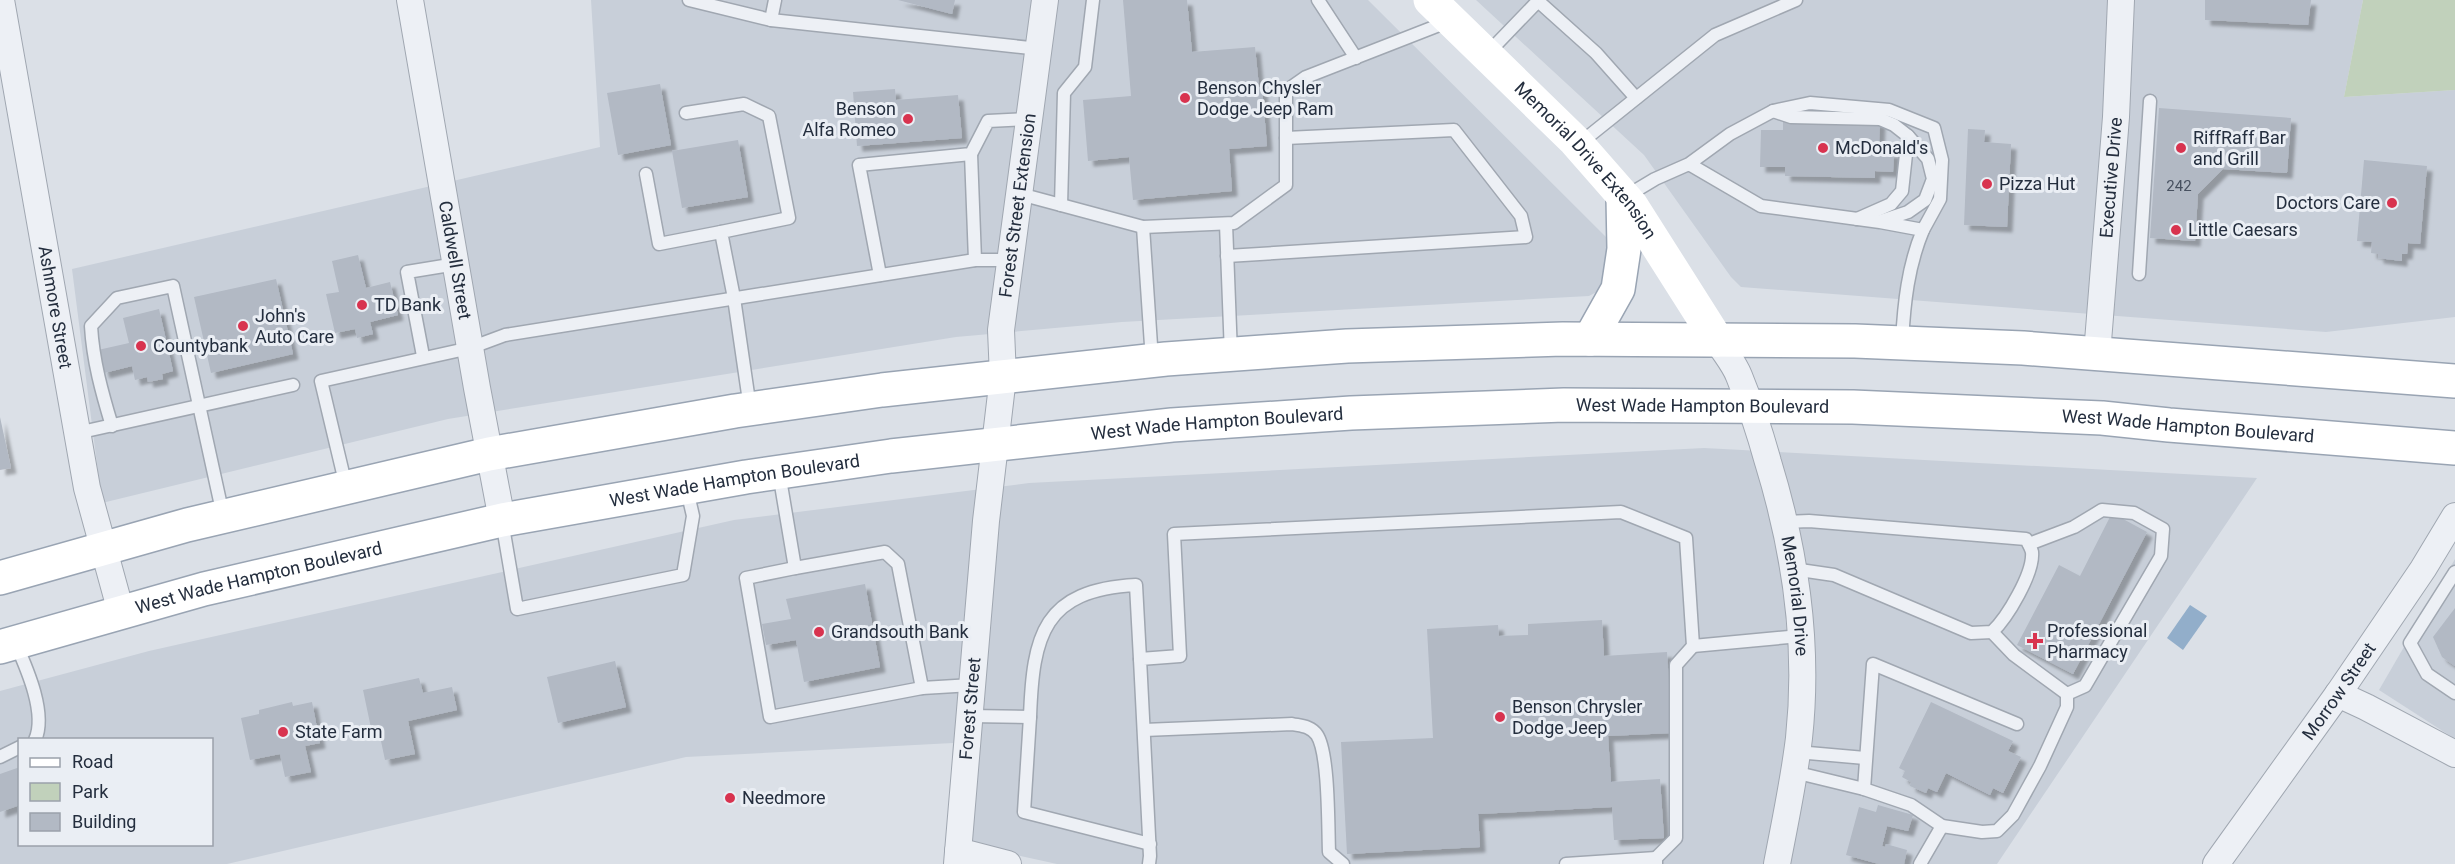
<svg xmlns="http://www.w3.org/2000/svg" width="2455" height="864" viewBox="0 0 2455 864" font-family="Roboto,sans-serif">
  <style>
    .built { fill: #c8cfd9; fill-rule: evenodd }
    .green { fill: #c1d1bb }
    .water { fill: #92aeca }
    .building { fill: #b2b9c4; filter: url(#shadow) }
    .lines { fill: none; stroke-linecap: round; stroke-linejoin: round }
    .lane-casing { stroke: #a0a7b1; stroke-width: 15 }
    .street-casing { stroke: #a0a7b1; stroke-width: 28 }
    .primary-casing { stroke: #99a4b3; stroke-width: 36 }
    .lane { stroke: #edf0f5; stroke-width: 12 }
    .street { stroke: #edf0f5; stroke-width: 26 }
    .secondary { stroke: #fff; stroke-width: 33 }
    .primary { stroke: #fff; stroke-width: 33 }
    .poi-dot { fill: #d8334f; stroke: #eaeef4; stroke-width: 2 }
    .labels { text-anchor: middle; stroke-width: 6; stroke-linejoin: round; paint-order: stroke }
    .number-label { font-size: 15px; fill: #485160 }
    .poi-label { font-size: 18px; fill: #242e3e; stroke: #eaeef4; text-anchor: start }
    .street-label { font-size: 18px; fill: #242e3e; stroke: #eaeef4 }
  </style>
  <defs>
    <filter id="shadow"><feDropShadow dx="5.5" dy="5.5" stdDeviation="1.5" flood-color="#0004"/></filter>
  </defs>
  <rect width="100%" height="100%" fill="#dbe0e7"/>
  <g class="built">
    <polygon points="591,0 1368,0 1607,238 1610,264 1604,288 1589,296 1122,322 956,337 448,419 102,503 72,269 600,147"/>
    <polygon points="1476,0 2363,0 2344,97 2455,90 2455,317 2326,332 1741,287 1731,277 1644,155"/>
    <path d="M 1704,448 L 2257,478 L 1997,864 L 1057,864 L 948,840 L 953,743 L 686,757 L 227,864 L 0,864 L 0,691 L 149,651 L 734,520 L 1029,483 ZM 20,740 L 212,740 L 212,844 L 20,844 Z"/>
    <polygon points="2455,559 2455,739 2379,690"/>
  </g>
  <polygon class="green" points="2363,0 2455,0 2455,90 2344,97"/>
  <polygon class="water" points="2190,605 2207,616 2183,650 2167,638"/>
  <g class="building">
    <polygon points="898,0 955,0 952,14"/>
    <polygon points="1123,0 1187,0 1192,52 1255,47 1259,87 1262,87 1267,146 1229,149 1232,191 1133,200 1129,157 1088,161 1083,100 1131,96"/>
    <polygon points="2205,0 2311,0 2308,25 2205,20"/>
    <polygon points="660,84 671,145 618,155 607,93"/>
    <polygon points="895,89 896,100 958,95 962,138 857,146 853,92"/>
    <polygon points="2159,108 2291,118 2287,173 2223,169 2198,194 2195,241 2150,238"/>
    <polygon points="1783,119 1880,121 1879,144 1887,144 1886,152 1894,152 1893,172 1875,171 1875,178 1785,176 1785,167 1760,167 1761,130 1783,130"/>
    <polygon points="1968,129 1985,130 1984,142 2011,144 2007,227 1964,225"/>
    <polygon points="738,140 748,197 682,208 672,151"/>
    <polygon points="2364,160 2427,166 2420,244 2408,243 2407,254 2402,254 2402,261 2378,258 2378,254 2371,253 2372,242 2357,241"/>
    <polygon points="358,255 366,288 390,282 398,315 370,322 373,334 357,338 355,329 335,333 326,294 339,292 332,261"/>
    <polygon points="276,279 293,354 211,373 194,297"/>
    <polygon points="159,309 173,371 162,374 163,379 148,382 147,377 135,380 132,366 104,373 98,350 129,343 123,318"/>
    <polygon points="0,417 11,468 0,470"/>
    <polygon points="2112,513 2147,532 2073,674 2017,645 2059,565 2080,576"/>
    <polygon points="865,584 880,667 804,682 796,640 766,645 762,624 791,619 786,599"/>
    <polygon points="2455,608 2455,666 2442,657 2433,637"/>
    <polygon points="1602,620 1604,656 1667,652 1672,733 1608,736 1611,782 1660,779 1664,838 1614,840 1612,807 1478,814 1480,847 1347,854 1341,742 1433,738 1427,629 1498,625 1499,636 1528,635 1528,624"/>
    <polygon points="615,661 626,707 558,723 547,677"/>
    <polygon points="419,678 423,693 452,687 457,710 408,721 415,754 385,760 378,727 371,728 363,690"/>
    <polygon points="292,702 293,706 312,702 320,743 305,746 311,772 285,777 280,754 250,760 241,718 259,714 259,710"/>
    <polygon points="1931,702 2013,741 2008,751 2021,757 2003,793 1993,788 1990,795 1946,773 1937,792 1928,788 1926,793 1910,786 1911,782 1902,777 1905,771 1899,768"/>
    <polygon points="20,767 20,805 0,812 0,774"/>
    <polygon points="1878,805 1913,815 1908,831 1887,826 1882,846 1885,847 1886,844 1907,850 1904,864 1879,864 1846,855 1859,807 1876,812"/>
  </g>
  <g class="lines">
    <g class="lane-casing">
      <g id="lane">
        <polyline points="689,0 771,20 1040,49"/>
        <polyline points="1318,0 1356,58"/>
        <polyline points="771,20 775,0"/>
        <polyline points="1487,54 1538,1 1596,53 1636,98"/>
        <polyline points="1773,111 1791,117 1880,119 1894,125 1908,136 1902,191 1891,204 1857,219"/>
        <polyline points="686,113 744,104 769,116 789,218 721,232 734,298 750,408"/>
        <polyline points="1579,144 1715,35 1796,0"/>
        <polyline points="971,154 975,260"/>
        <polyline points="646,174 659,244 721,232"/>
        <polyline points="1020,194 1143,227 1234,223 1286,185 1286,91 1306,77 1447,22"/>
        <polyline points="1625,197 1655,179 1689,164 1730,134 1773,111 1810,103 1889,110 1934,128 1942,160 1940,199 1923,230 1880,222 1761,206 1689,164"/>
        <polyline points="1061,205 1064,93 1085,67 1093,0"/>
        <polyline points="1881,221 1908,212 1925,200 1933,179 1928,159 1908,136"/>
        <polyline points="1226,224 1231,354"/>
        <polyline points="1143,227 1152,360"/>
        <polyline points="1227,256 1526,237 1521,216 1454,130 1286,138"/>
        <polyline points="2139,274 2150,101"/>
        <polyline points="880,275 859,165 971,154 988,121 1030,119"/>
        <path d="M 1902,342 C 1904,303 1908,266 1923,230"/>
        <polyline points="423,356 407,272 456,264"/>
        <path d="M 112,426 C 102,393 93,361 91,326 L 117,298 L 173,286 L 223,515"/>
        <polyline points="77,433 293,385"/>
        <polyline points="779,473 795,568 885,552 898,564 922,688 972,685"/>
        <polyline points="346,486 321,381 470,348 505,335 975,260 1010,260"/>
        <polyline points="502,521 517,609 683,575 693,516 687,490"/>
        <path d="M 1785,522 L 1809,521 L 2026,539 C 2028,543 2031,548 2032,552 C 2034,573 2007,618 1992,632 L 1971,633 L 1834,575 L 1793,569"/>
        <polyline points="795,568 746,578 770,717 922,688"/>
        <polyline points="2455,572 2410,643 2427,674 2455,693"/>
        <polyline points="1992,632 2014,655 2067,694 2085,686 2161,556 2163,529 2134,513 2102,510 2074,527 2029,544"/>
        <path d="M 16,644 C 27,669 47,714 35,740"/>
        <polyline points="1693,646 1800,636"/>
        <path d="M 970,716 L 1030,717 C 1033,635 1043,590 1136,585 L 1140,659"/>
        <polyline points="1030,717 1024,812 1150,844"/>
        <polyline points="2017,724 1873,664 1864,789 1911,805 1942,826 1982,832 1997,831 2013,815 2040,766 2067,707 2067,694"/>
        <path d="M 1144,730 L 1292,724 C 1301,726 1311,726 1317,735 C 1329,753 1328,826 1329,852 L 1343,864"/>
        <polyline points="1797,752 1865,758"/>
        <polyline points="0,757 20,747"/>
        <polyline points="1794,772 1864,789"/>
        <polyline points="1149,864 1150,856 1140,659 1180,656 1174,534 1621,512 1686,538 1693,646 1676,665 1676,838 1656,858 1656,864"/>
        <polyline points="1566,864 1656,858"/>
        <polyline points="1920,864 1942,826"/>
      </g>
    </g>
    <g class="street-casing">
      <g id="street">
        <path id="s1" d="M 1,0 L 87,488 L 121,612"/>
        <path id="s2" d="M 410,0 L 477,388 L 502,520"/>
        <path id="s3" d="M 1717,340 C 1724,352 1734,363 1739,376 C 1750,403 1760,433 1768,462 C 1795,550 1809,646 1799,738 C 1794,780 1785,822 1777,864"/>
        <path id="s4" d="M 2097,354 L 2116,117 L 2121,0"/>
        <polyline points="2338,694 2366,707 2455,754"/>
        <polyline points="958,851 1008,864"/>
        <path id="s5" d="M 957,864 L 986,521 L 1003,377 L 1001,330 L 1045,0"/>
        <path id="s6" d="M 2216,864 L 2338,694 L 2423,569 L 2455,516"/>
      </g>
    </g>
    <g class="primary-casing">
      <g id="primary">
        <polyline points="1590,339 1618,289 1624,249 1623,198"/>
        <polyline points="0,578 187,525 489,454 735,411 882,390 1166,359 1347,346 1563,339 1855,341 2023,348 2455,381"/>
        <path id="s8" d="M 0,647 L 204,589 L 502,520 L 746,477 L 891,456 L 1172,425 L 1351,413 L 1564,405 L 1853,407 L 2102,418 L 2169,425 L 2455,448"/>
      </g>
    </g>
    <use href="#lane" class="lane"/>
    <use href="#street" class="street"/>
    <path class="secondary" id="s7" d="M 1430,0 L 1575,141 L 1632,206 L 1717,340"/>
    <use href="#primary" class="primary"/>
  </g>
  <g class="poi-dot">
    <circle cx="1185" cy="98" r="6"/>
    <circle cx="908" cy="119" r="6"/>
    <circle cx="1823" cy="148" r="6"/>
    <circle cx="2181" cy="148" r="6"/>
    <circle cx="1987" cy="184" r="6"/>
    <circle cx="2392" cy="203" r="6"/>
    <circle cx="2176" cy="230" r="6"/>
    <circle cx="362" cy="305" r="6"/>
    <circle cx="243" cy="326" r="6"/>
    <circle cx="141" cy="346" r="6"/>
    <circle cx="819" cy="632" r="6"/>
    <path d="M2032 632h6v6h6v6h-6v6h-6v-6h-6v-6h6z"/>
    <circle cx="1500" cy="717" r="6"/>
    <circle cx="283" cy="732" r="6"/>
    <circle cx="730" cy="798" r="6"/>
  </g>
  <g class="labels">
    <g class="number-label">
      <text x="2179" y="191">242</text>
    </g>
    <g class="poi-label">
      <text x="1197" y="94">Benson Chysler<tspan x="1197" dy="21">Dodge Jeep Ram</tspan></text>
      <text x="896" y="115" text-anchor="end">Benson<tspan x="896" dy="21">Alfa Romeo</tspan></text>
      <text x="2193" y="144">RiffRaff Bar<tspan x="2193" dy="21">and Grill</tspan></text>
      <text x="1835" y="154">McDonald's</text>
      <text x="1999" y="190">Pizza Hut</text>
      <text x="2380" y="209" text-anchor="end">Doctors Care</text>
      <text x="2188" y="236">Little Caesars</text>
      <text x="374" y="311">TD Bank</text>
      <text x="255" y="322">John's<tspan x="255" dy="21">Auto Care</tspan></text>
      <text x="153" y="352">Countybank</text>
      <text x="2047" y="637">Professional<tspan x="2047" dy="21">Pharmacy</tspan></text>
      <text x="831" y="638">Grandsouth Bank</text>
      <text x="1512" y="713">Benson Chrysler<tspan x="1512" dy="21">Dodge Jeep</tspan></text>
      <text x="295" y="738">State Farm</text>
      <text x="742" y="804">Needmore</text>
    </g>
    <g class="street-label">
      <text dy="6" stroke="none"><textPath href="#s7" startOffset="224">Memorial Drive Extension</textPath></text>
      <text dy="6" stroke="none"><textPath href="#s4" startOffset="177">Executive Drive</textPath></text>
      <text dy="6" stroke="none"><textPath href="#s5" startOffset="662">Forest Street Extension</textPath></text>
      <text dy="6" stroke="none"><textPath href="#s2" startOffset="264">Caldwell Street</textPath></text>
      <text dy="6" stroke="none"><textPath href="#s1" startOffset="312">Ashmore Street</textPath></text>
      <text dy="6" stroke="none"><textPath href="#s8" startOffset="1726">West Wade Hampton Boulevard</textPath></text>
      <text dy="6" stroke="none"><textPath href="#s8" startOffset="1240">West Wade Hampton Boulevard</textPath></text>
      <text dy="6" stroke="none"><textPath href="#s8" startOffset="2212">West Wade Hampton Boulevard</textPath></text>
      <text dy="6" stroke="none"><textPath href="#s8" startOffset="754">West Wade Hampton Boulevard</textPath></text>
      <text dy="6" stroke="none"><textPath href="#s8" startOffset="268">West Wade Hampton Boulevard</textPath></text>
      <text dy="6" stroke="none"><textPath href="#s3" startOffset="270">Memorial Drive</textPath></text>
      <text dy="6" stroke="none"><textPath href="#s6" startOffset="212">Morrow Street</textPath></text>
      <text dy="6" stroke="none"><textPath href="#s5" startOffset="156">Forest Street</textPath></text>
    </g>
  </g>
  <rect x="18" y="738" width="195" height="108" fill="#eaeef4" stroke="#9ba1ab" stroke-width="1.5"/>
  <rect x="30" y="758" width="30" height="9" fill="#ffffff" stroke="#9ba1ab" stroke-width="1.5"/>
  <text x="72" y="768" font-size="18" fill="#242e3e">Road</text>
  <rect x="30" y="783" width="30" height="18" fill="#c1d1bb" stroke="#9ba1ab" stroke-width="1.5"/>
  <text x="72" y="798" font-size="18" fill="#242e3e">Park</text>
  <rect x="30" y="813" width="30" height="18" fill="#b2b9c4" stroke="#9ba1ab" stroke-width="1.5"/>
  <text x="72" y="828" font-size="18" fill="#242e3e">Building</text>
</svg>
